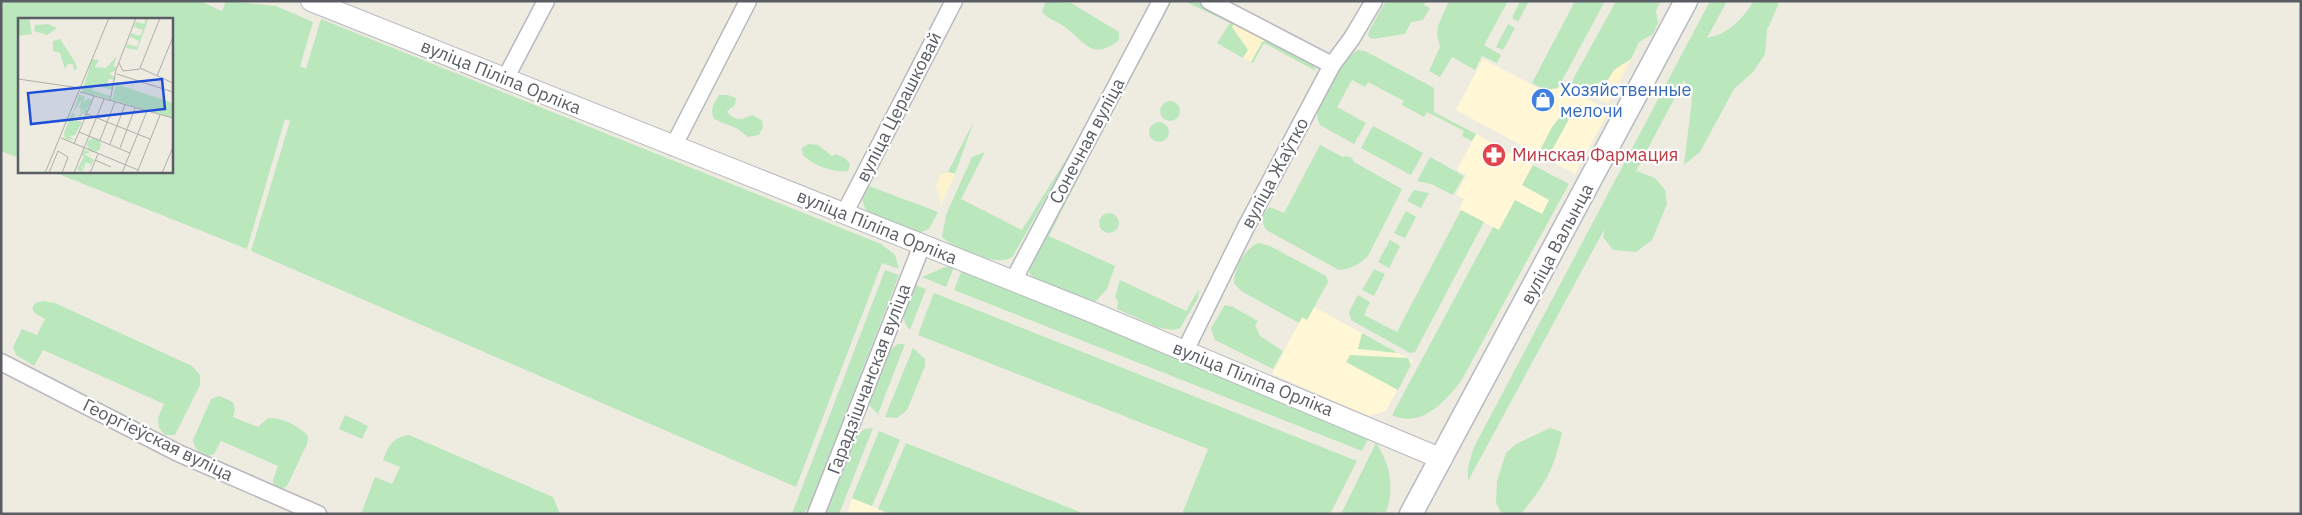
<svg xmlns="http://www.w3.org/2000/svg" width="2302" height="515" viewBox="0 0 2302 515" font-family="'IBM Plex Sans',sans-serif">
  <style>
    .commercial { fill: #fff7d5 }
    .green { fill: #bbe7bd }
    .sand { fill: #fdf3cd }
    .lines { fill: none; stroke-linecap: round; stroke-linejoin: round }
    .minor-casing { stroke: #b7b9bf; stroke-width: 19 }
    .tertiary-casing { stroke: #b7b9bf; stroke-width: 22 }
    .secondary-casing { stroke: #b7bac1; stroke-width: 25 }
    .minor { stroke: #fff; stroke-width: 16 }
    .tertiary { stroke: #fff; stroke-width: 20 }
    .secondary { stroke: #fff; stroke-width: 22 }
    .labels { text-anchor: middle; stroke-width: 4.5; stroke-linejoin: round; paint-order: stroke }
    .street-label { font-size: 18px; fill: #5a5d63; stroke: #fff }
    .shop-label { font-size: 18px; fill: #366cbe; stroke: #fff; text-anchor: start }
    .health-label { font-size: 18px; fill: #be3a42; stroke: #fff; text-anchor: start }
    .inset-road { fill: none; stroke: #afaeab; stroke-width: 1 }
    .view { fill: #1d4ed8; fill-opacity: 0.15; stroke: #1d4ed8; stroke-width: 2.5 }
    .inset-edge { fill: none; stroke: #5a5d63; stroke-width: 2.5 }
  </style>
  <rect width="100%" height="100%" fill="#eeebe1"/>
  <g class="commercial">
    <polygon points="1483,59 1542,90 1558,88 1560,83 1609,111 1575,174 1456,110"/>
    <polygon points="1476,134 1533,165 1523,186 1550,200 1542,215 1499,230 1459,209 1464,199 1456,195 1466,175 1457,170"/>
    <polygon points="1314,307 1413,361 1386,411 1369,416 1272,374 1302,317"/>
    <polygon points="852,498 878,509 890,514 847,514"/>
  </g>
  <g class="green">
    <polygon points="1,1 200,1 222,11 226,1 276,6 313,22 300,66 306,69 321,19 881,244 895,255 899,269 882,263 796,487 251,251 290,121 285,119 247,249 51,171 171,171 171,19 19,19 19,158 1,151"/>
    <path d="M 1049,1 L 1071,3 L 1119,32 L 1119,40 C 1092,62 1084,41 1065,27 C 1057,21 1049,20 1042,12 L 1045,3 Z"/>
    <polygon points="1167,1 1172,1 1110,117 1109,114"/>
    <polygon points="1184,1 1197,2 1235,20 1248,50 1243,58 1217,43 1230,23"/>
    <polygon points="1386,1 1426,1 1424,5 1430,8 1423,20 1411,22 1405,34 1372,39 1368,36 1369,31"/>
    <polygon points="1449,1 1508,1 1484,45 1501,55 1497,63 1482,56 1475,70 1452,57 1440,77 1429,71 1440,47 1437,35 1438,26"/>
    <polygon points="1520,1 1529,1 1518,22 1512,18"/>
    <polygon points="1575,1 1605,1 1558,88 1545,90 1532,83"/>
    <polygon points="1616,1 1661,1 1656,10 1658,23 1653,34 1639,42 1631,59 1614,70 1597,98 1571,83"/>
    <path d="M 1710,1 L 1727,1 L 1707,38 C 1729,34 1742,19 1754,1 L 1780,1 L 1767,30 L 1765,54 L 1753,72 L 1734,89 L 1700,152 L 1684,165 L 1692,99 L 1684,80 L 1635,173 L 1637,171 L 1655,178 L 1665,190 L 1667,204 L 1652,240 L 1636,252 L 1613,250 L 1603,237 L 1605,228 L 1468,481 L 1468,468 L 1473,449 Z"/>
    <polygon points="1508,24 1515,28 1503,50 1496,47"/>
    <polygon points="1268,39 1313,63 1316,71 1264,43 1253,63 1251,62 1262,42"/>
    <path d="M 1358,50 L 1365,51 L 1434,88 L 1434,112 L 1476,134 L 1472,141 L 1462,136 L 1464,131 L 1427,112 L 1424,117 L 1402,105 L 1404,101 L 1368,82 L 1365,87 L 1352,80 L 1337,107 L 1366,123 L 1354,144 L 1320,125 C 1318,121 1317,117 1317,113 C 1319,98 1345,56 1358,50 Z"/>
    <path d="M 719,95 L 728,95 L 736,98 L 735,105 L 727,111 C 734,122 742,120 752,115 L 762,120 L 763,127 L 759,135 L 748,137 L 738,129 L 714,119 C 710,109 713,104 719,95 Z"/>
    <circle cx="1170" cy="111" r="10"/>
    <polygon points="1567,108 1573,112 1547,159 1538,154 1552,127"/>
    <polygon points="974,121 955,174 948,172"/>
    <circle cx="1159" cy="132" r="10"/>
    <polygon points="1373,126 1423,153 1411,175 1361,148"/>
    <path d="M 1081,135 L 1013,256 C 999,269 955,249 942,237 L 946,215 L 972,157 L 985,152 L 961,199 L 1022,230 Z"/>
    <path d="M 809,144 L 818,145 L 832,156 L 836,154 L 845,158 L 850,164 L 848,171 C 834,173 812,165 803,155 L 802,148 Z"/>
    <path d="M 1320,145 L 1343,157 L 1346,156 L 1352,158 L 1354,162 L 1402,189 L 1368,256 C 1360,264 1351,269 1339,270 L 1268,231 C 1260,224 1261,213 1270,207 L 1284,213 Z"/>
    <polygon points="1430,157 1464,176 1453,195 1431,184 1417,181"/>
    <path d="M 882,161 L 869,186 L 938,212 L 929,229 L 921,232 L 915,231 L 869,213 C 854,199 867,170 882,161 Z"/>
    <path d="M 1533,165 L 1569,184 L 1461,381 C 1446,401 1421,429 1392,415 L 1493,227 L 1499,230 L 1515,200 L 1542,214 L 1549,200 L 1522,185 Z"/>
    <path d="M 1084,167 L 1049,236 L 1115,266 L 1107,289 L 1096,301 C 1085,301 1040,284 1032,276 C 1029,273 1029,269 1029,265 L 1078,169 Z"/>
    <polygon points="1414,190 1429,193 1421,208 1407,201"/>
    <polygon points="1461,210 1484,222 1415,352 1410,353 1351,320 1349,312 1358,295 1370,302 1364,315 1397,332"/>
    <polygon points="1406,211 1416,217 1405,238 1394,233"/>
    <circle cx="1109" cy="223" r="10"/>
    <polygon points="1390,240 1400,246 1389,268 1378,262"/>
    <path d="M 1258,243 L 1270,246 L 1326,276 L 1328,282 L 1307,320 L 1302,317 L 1299,323 L 1241,291 L 1234,283 C 1234,269 1244,249 1258,243 Z"/>
    <polygon points="945,267 954,267 946,287 922,277"/>
    <polygon points="1374,269 1385,274 1374,296 1362,290"/>
    <polygon points="885,270 899,275 810,505 804,513 792,514"/>
    <polygon points="962,270 1369,437 1362,451 954,290"/>
    <polygon points="1120,280 1186,311 1199,289 1198,298 1180,328 1174,330 1159,328 1117,309 1118,302 1115,297"/>
    <path d="M 915,285 L 926,289 L 910,330 C 897,318 907,298 915,285 Z"/>
    <polygon points="934,292 934,293 1357,461 1330,514 1182,514 1208,449 918,335"/>
    <polygon points="43,301 55,303 192,366 200,375 200,385 175,435 165,435 159,428 158,418 164,404 43,350 34,366 16,355 13,347 22,329 37,335 45,319 36,314 32,309 35,303"/>
    <polygon points="1225,305 1233,307 1258,321 1255,325 1260,336 1283,351 1273,369 1215,340 1211,328"/>
    <polygon points="1362,333 1398,353 1358,349"/>
    <path d="M 898,344 L 905,344 L 878,414 L 870,406 C 869,390 884,351 898,344 Z"/>
    <polygon points="913,348 925,359 925,366 907,410 897,418 885,417"/>
    <polygon points="1350,355 1408,358 1411,365 1398,390 1346,362"/>
    <path d="M 219,396 L 233,402 L 235,410 L 233,417 L 258,427 L 268,418 C 281,417 300,426 308,436 L 307,444 L 287,486 L 281,489 L 274,486 L 273,480 L 278,466 L 221,441 L 214,454 L 208,456 C 199,452 195,450 193,440 L 211,399 Z"/>
    <polygon points="345,415 368,426 362,439 339,429"/>
    <polygon points="873,428 839,514 825,514 856,436 864,429"/>
    <path d="M 1550,428 L 1562,432 C 1554,470 1545,484 1521,514 L 1502,514 L 1496,503 L 1497,481 L 1506,453 L 1516,444 Z"/>
    <polygon points="879,431 900,440 872,506 852,498"/>
    <path d="M 409,435 L 553,497 L 560,514 L 361,514 L 375,477 L 392,484 L 400,467 L 383,460 C 389,445 393,437 409,435 Z"/>
    <polygon points="906,443 1085,514 890,514 878,509"/>
    <path d="M 1376,443 C 1390,464 1395,488 1386,512 L 1341,514 Z"/>
  </g>
  <g class="sand">
    <polygon points="1235,20 1268,39 1262,42 1251,62 1243,58 1248,50 1232,27"/>
    <polygon points="1631,59 1608,104 1597,98 1614,70"/>
    <polygon points="948,172 955,174 938,212 941,203 936,185 941,174"/>
  </g>
  <g class="lines">
    <g class="minor-casing">
      <g id="minor">
        <polyline points="1209,1 1332,65"/>
        <polyline points="505,79 546,1"/>
        <polyline points="673,147 748,1"/>
        <polyline points="844,214 954,1"/>
        <polyline points="1013,281 1161,1"/>
        <polyline points="1185,351 1246,227 1332,65 1352,38 1374,1"/>
        <polyline points="1,362 178,453 318,514"/>
        <polyline points="816,514 922,245"/>
      </g>
    </g>
    <g class="tertiary-casing">
      <polyline id="tertiary" points="311,1 1099,315 1442,459"/>
    </g>
    <g class="secondary-casing">
      <polyline id="secondary" points="1411,514 1686,1"/>
    </g>
    <use href="#minor" class="minor"/>
    <use href="#tertiary" class="tertiary"/>
    <use href="#secondary" class="secondary"/>
  </g>
  <defs>
    <g id="shop-disc" transform="scale(1.25)"><circle r="9.5" fill="#3f7fe0" stroke="#fff"/><path d="M-5-2.5h2.3a2.7 3.5 0 0 1 5.4 0H5L5.5 6h-11ZM-1.5-2.5h3a1.5 2.3 0 0 0-3 0Z" fill="#fff"/></g>
    <g id="pharmacy-disc" transform="scale(1.25)"><circle r="9.5" fill="#e0444e" stroke="#fff"/><path d="M-2-6h4v4h4v4h-4v4h-4v-4h-4v-4h4Z" fill="#fff"/></g>
  </defs>
  <g fill-rule="evenodd">
    <use href="#shop-disc" x="1543" y="100"/>
    <use href="#pharmacy-disc" x="1494" y="155"/>
  </g>
  <g class="labels">
    <g class="street-label">
      <text transform="translate(501 77) rotate(22)" y="6">вуліца Піліпа Орліка</text>
      <text transform="translate(899 107) rotate(-63)" y="6">вуліца Церашковай</text>
      <text transform="translate(1087 141) rotate(-62)" y="6">Сонечная вуліца</text>
      <text transform="translate(1275 173) rotate(-62)" y="6">вуліца Жаўтко</text>
      <text transform="translate(877 227) rotate(22)" y="6">вуліца Піліпа Орліка</text>
      <text transform="translate(1557 244) rotate(-62)" y="6">вуліца Валынца</text>
      <text transform="translate(869 379) rotate(-69)" y="6">Гарадзішчанская вуліца</text>
      <text transform="translate(1253 379) rotate(22)" y="6">вуліца Піліпа Орліка</text>
      <text transform="translate(158 440) rotate(26)" y="6">Георгіеўская вуліца</text>
    </g>
    <g class="shop-label">
      <text x="1560" y="96">Хозяйственные<tspan x="1560" dy="21">мелочи</tspan></text>
    </g>
    <g class="health-label">
      <text x="1512" y="161">Минская Фармация</text>
    </g>
  </g>
  <g transform="translate(18 18)">
    <rect width="155" height="155" fill="#eeebe1"/>
    <path d="M 4,0 L 11,0 L 14,16 L 0,18 L 0,2 ZM 127,0 L 130,0 L 128,8 L 119,32 L 108,30 L 109,26 L 119,29 L 121,23 L 112,19 L 113,15 L 122,18 L 125,12 L 116,9 L 118,4 L 127,6 ZM 30,6 L 39,10 L 29,17 L 16,13 L 17,7 ZM 42,21 L 57,44 L 59,51 L 56,52 L 55,46 L 50,46 L 47,51 L 42,35 L 35,33 L 35,23 ZM 99,38 L 95,49 L 98,48 L 97,53 L 91,55 L 97,60 L 98,56 L 97,62 L 91,61 L 89,65 L 95,67 L 94,72 L 76,67 L 74,72 L 92,78 L 92,81 L 64,74 L 74,41 L 81,42 L 77,49 L 88,50 ZM 98,66 L 155,85 L 155,100 L 94,82 ZM 61,76 L 67,79 L 65,85 L 70,80 L 74,82 L 69,91 L 63,89 L 70,92 L 67,97 L 64,95 L 62,101 L 58,102 L 64,104 L 57,117 L 51,118 L 57,122 L 49,121 L 56,124 L 47,121 L 46,115 L 54,95 L 57,96 L 56,104 L 63,95 L 61,92 L 68,95 L 61,90 L 64,81 L 55,95 ZM69 127a7 7 0 1 1 14 0a7 7 0 1 1-14 0ZM 66,132 L 73,134 L 66,136 L 76,142 L 70,152 L 73,146 L 67,144 L 67,151 L 64,146 L 65,154 L 59,151 L 66,139 L 64,137 Z" fill="#bbe7bd"/>
    <path class="inset-road" d="M 142,0 L 122,50 L 155,65M 101,45 L 105,53 L 122,51M 99,56 L 155,74M 139,58 L 155,19M 0,61 L 62,70M 62,74 L 155,100M 92,83 L 98,52 L 118,0M 69,96 L 132,121M 61,114 L 112,135M 43,120 L 120,152M 82,122 L 97,84M 56,126 L 76,78M 92,126 L 107,87M 66,130 L 86,81M 102,130 L 117,90M 40,133 L 50,139 L 44,155M 77,142 L 93,149M 27,155 L 91,0M 31,155 L 40,133M 56,155 L 66,130M 72,155 L 80,136M 104,155 L 129,93M 119,155 L 142,97M 144,155 L 155,129"/>
    <path class="view" d="M 144,61 L 147,91 L 13,106 L 10,75 Z"/>
    <rect width="155" height="155" class="inset-edge"/>
  </g>
  <rect width="2302" height="515" fill="none" stroke="#5a5d63" stroke-width="5"/>
</svg>
